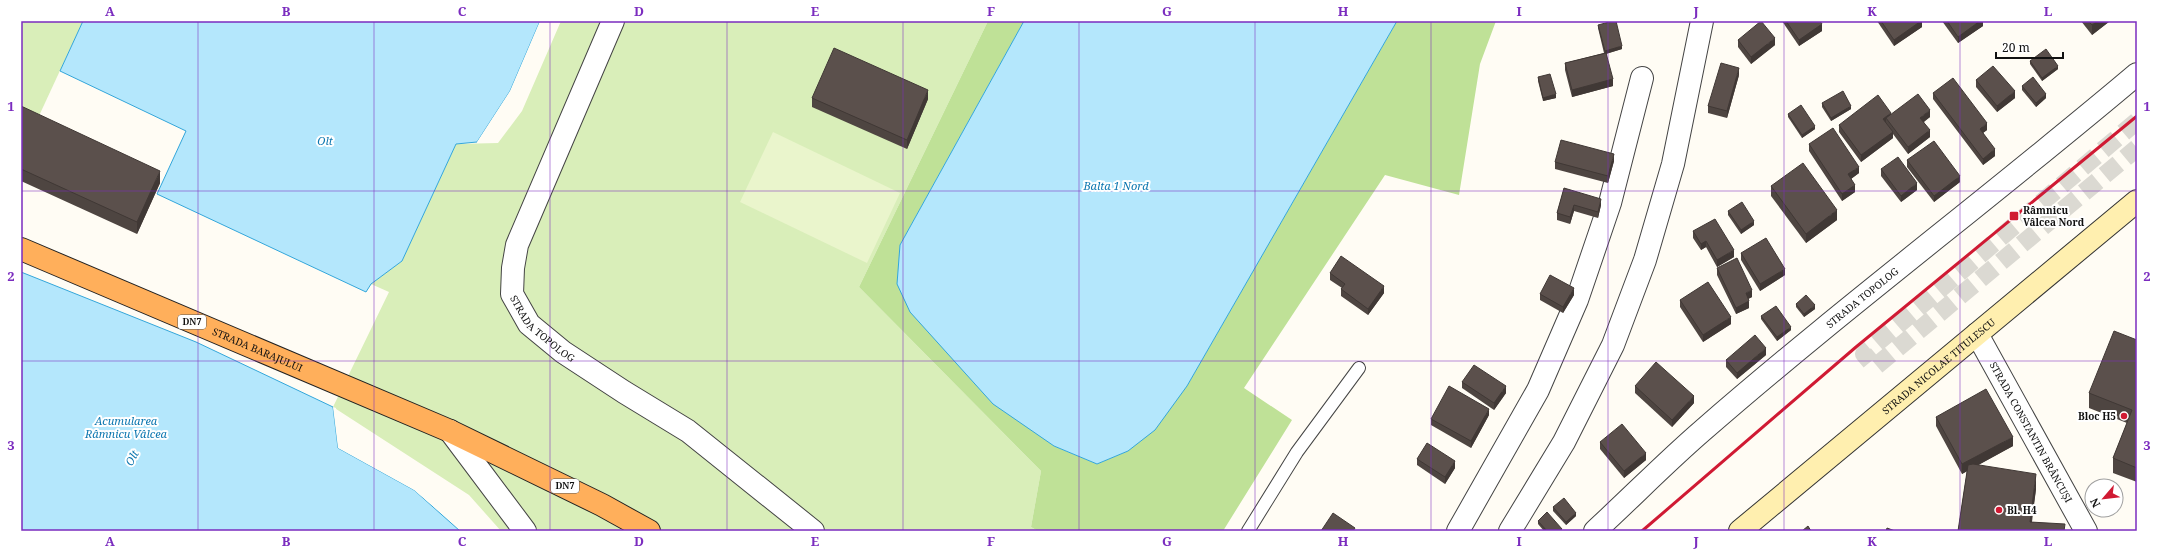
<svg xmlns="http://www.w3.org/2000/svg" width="2158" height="552" viewBox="0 0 2158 552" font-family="'Noto Serif',serif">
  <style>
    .green { fill: #d9eeb9 }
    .forest { fill: #bfe197 }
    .pitch { fill: #eaf5cc }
    .water { fill: #b4e7fc; stroke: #33a6da }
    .pier { fill: #fffcf4 }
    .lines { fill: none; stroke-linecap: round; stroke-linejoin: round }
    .pedestrian-tunnel { stroke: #dbd9d2; stroke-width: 18; stroke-dasharray: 18 9; stroke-linecap: butt }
    .service-casing { stroke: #444; stroke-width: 14 }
    .minor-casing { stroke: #444; stroke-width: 24 }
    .secondary-casing { stroke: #333; stroke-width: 24 }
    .trunk-casing { stroke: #222; stroke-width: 24 }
    .service { stroke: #fff; stroke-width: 12 }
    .minor { stroke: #fff; stroke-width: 22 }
    .secondary { stroke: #ffefaf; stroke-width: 22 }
    .trunk { stroke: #ffaf5b; stroke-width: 22 }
    .rail { stroke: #d01a33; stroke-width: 3 }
    .wall { fill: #4e4541 }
    .shaded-wall { fill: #403835 }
    .building { fill: #5b504c; stroke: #403835 }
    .grid { fill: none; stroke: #7b2cbf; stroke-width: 1; stroke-opacity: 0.55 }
    .poi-dot { fill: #d01a33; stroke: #fff; stroke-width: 1.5 }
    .labels { text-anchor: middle; stroke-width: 4; stroke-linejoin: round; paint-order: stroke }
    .shield { fill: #fff; stroke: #585858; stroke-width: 1 }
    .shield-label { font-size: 9px; font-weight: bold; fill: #111 }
    .poi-label { font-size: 10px; font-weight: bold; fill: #111; stroke: #fff; text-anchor: start }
    .street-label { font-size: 10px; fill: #111; stroke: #fff }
    .water-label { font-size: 11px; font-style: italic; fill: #0c77b0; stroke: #fff }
    .neatline { fill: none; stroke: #7b2cbf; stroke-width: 1.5 }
    .grid-label { font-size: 13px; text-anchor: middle; font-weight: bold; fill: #7b2cbf }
  </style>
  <rect width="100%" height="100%" fill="#fffcf4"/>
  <g class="green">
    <polygon points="21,21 83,21 38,118 21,110"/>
    <polygon points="561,21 988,21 859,287 1041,471 1031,527 1038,531 501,531 469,495 333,407 389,292 371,284 402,261 456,144 498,143 522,111"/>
  </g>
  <polygon class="forest" points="988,21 1024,21 900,245 1054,446 1097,464 1128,451 1187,386 1397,21 1496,21 1480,64 1459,195 1385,175 1244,388 1292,420 1223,531 1038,531 1031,527 1041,471 859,287"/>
  <polygon class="pitch" points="773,132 900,193 867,263 740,202"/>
  <g class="water">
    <polygon points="83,21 540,21 510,91 477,142 456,144 402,261 371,284 366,292 157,194 186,131 60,71"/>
    <polygon points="1024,21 1397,21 1187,386 1155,430 1128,451 1097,464 1054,446 993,404 910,312 897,284 900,245"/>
    <polygon points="21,272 196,342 333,407 338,448 414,490 460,531 21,531"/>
  </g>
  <g class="pier">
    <polygon points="540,21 542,22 512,92 480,142 477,142 510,91"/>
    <polygon points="333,407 336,408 340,447 416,489 462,531 414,490 338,448"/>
  </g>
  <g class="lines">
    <polyline class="pedestrian-tunnel" points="2137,121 1864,354 1875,367 2137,148"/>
    <g class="service-casing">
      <polyline id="service" points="1248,531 1297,452 1359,368"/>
    </g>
    <g class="minor-casing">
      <g id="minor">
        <path id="s1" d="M 613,21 L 517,245 L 513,268 L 512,294 L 529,324 L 563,352 L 624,392 L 688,431 L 813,531"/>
        <path id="s2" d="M 1977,334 L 2086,531"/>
        <polyline points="450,431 525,531"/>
        <polyline points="1458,531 1538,390 1577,300 1610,203 1642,78"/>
        <polyline points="1510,531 1564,442 1613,345 1645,260 1673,164 1702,21"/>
        <path id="s3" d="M 1595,531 C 1631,498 1665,463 1702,431 C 1843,308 1994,195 2137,74"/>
      </g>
    </g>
    <g class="secondary-casing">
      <g id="secondary">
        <path id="s4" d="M 1740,531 L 2137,201"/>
      </g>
    </g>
    <g class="trunk-casing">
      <g id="trunk">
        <path id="s5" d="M 21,249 L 450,431 L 602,505 L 649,531"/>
      </g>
    </g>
    <use href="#service" class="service"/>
    <use href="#minor" class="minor"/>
    <use href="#secondary" class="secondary"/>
    <use href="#trunk" class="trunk"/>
    <polyline class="rail" points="1642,531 1856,347 2137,116"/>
  </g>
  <g class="wall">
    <polygon points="1782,21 1820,21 1822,31 1799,46"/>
    <polygon points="1877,21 1922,21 1922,27 1894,46"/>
    <polygon points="1942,21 1983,21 1983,26 1958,43"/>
    <polygon points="2081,21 2110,21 2092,35"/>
    <polygon points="1598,25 1622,49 1606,54 1613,86 1572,97 1565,70 1565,63 1604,53 1598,28"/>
    <polygon points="1738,40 1775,45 1751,64 1738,47"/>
    <polygon points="2030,61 2058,69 2042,81 2030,64"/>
    <polygon points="1739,75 1727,118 1708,113 1708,106"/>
    <polygon points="1538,77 1556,98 1543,101 1538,81"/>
    <polygon points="1976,80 2015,98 1997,112 1976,87"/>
    <polygon points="2022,86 2046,98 2036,107 2022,90"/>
    <polygon points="1933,93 1987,130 1983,133 1995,156 1983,165 1933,99"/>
    <polygon points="812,98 928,99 907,149 812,107"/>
    <polygon points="1822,103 1851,109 1831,121 1822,107"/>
    <polygon points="21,106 160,183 137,234 21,181"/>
    <polygon points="1788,114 1815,129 1802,138 1788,117"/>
    <polygon points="1891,114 1930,117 1924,122 1930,137 1908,154 1893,134 1893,138 1861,162 1839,132 1839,125"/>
    <polygon points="1809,144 1859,173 1851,179 1855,192 1842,201 1809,151"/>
    <polygon points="1907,160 1960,182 1934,202 1907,167"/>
    <polygon points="1614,161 1608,183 1555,169 1555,162"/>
    <polygon points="1881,169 1917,190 1901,202 1881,176"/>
    <polygon points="1771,186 1837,220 1806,243 1771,196"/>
    <polygon points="1564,188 1601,205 1598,218 1574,211 1570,224 1557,220 1557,213"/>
    <polygon points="1728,211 1754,225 1741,234 1728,215"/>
    <polygon points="1693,231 1734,257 1717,267 1706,247 1701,250 1693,238"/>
    <polygon points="1741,253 1785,275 1760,291 1741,260"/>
    <polygon points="1717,268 1752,297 1748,299 1749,308 1736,314 1717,275"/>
    <polygon points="1330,273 1384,293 1368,315 1341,296 1341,289 1342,288 1330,280"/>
    <polygon points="1540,294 1574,295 1563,313 1540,300"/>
    <polygon points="1680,300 1731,324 1703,342 1680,307"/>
    <polygon points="1796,304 1815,309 1804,317 1796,307"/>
    <polygon points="1761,316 1791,330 1777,341 1761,319"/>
    <polygon points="2137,340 2137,482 2113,473 2113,458 2127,423 2089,408 2089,393"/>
    <polygon points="1766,355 1737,379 1726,367 1726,360"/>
    <polygon points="1462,382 1506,393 1494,410 1462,388"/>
    <polygon points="1635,386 1694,403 1672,427 1635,393"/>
    <polygon points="1489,415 1471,448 1431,425 1431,419"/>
    <polygon points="1936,417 2013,446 1978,465 2036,489 2032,522 2065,531 1958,531 1967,471 1962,474 1936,426"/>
    <polygon points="1600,442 1646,460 1624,478 1600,449"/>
    <polygon points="1417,459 1455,468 1445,484 1417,465"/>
    <polygon points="1553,507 1576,516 1566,525 1553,511"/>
    <polygon points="1538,521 1562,531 1544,531 1538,524"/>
  </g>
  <g class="shaded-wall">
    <polygon points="1921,21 1922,21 1922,27 1894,46 1894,40"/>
    <polygon points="1980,21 1983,21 1983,26 1958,43 1958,37"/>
    <polygon points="2098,21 2110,21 2092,35 2092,25"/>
    <polygon points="1822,24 1822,31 1799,46 1799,40"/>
    <polygon points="1775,38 1775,45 1751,64 1751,57"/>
    <polygon points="1622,46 1622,49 1605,54 1605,51"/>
    <polygon points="2058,66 2058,69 2042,81 2042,78"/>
    <polygon points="1739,68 1739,75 1727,118 1727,111"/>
    <polygon points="1613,79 1613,86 1572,97 1572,90"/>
    <polygon points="928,90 928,99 907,149 907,140"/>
    <polygon points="2015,91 2015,98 1997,112 1997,106"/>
    <polygon points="1556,94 1556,98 1543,101 1543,98"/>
    <polygon points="2046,94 2046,98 2036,107 2036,103"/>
    <polygon points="1851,106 1851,109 1831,121 1831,118"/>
    <polygon points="1930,110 1930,117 1920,124 1920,118"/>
    <polygon points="1891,113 1891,119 1886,118 1886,124 1883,119"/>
    <polygon points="1987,123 1987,130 1980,135 1980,129"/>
    <polygon points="1815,126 1815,129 1802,138 1802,135"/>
    <polygon points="1930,130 1930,137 1908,154 1908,147"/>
    <polygon points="1893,132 1893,138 1861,162 1861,155"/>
    <polygon points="1995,149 1995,156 1983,165 1983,159"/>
    <polygon points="1614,154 1614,161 1608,183 1608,176"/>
    <polygon points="1859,167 1859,173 1848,181 1848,174"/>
    <polygon points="160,171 160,183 137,234 137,222"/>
    <polygon points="1960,176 1960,182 1934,202 1934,196"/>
    <polygon points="1917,183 1917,190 1901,202 1901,196"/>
    <polygon points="1855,185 1855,192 1842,201 1842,194"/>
    <polygon points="1601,199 1601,205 1598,218 1598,212"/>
    <polygon points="1574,205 1574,211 1570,224 1570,217"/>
    <polygon points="1837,210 1837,220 1806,243 1806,234"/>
    <polygon points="1754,221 1754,225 1741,234 1741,230"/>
    <polygon points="1706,241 1706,247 1701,250 1701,244"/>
    <polygon points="1734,250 1734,257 1717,267 1717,260"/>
    <polygon points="1785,269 1785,275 1760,291 1760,284"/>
    <polygon points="1384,286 1384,293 1368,315 1368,309"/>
    <polygon points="1574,288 1574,295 1563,313 1563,307"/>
    <polygon points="1752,290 1752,297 1746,300 1746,293"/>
    <polygon points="1749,301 1749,308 1736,314 1736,308"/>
    <polygon points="1815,305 1815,309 1804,317 1804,314"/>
    <polygon points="1731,317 1731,324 1703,342 1703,335"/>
    <polygon points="1791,327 1791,330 1777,341 1777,337"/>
    <polygon points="1766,348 1766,355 1737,379 1737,373"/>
    <polygon points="1506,386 1506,393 1494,410 1494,403"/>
    <polygon points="1694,396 1694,403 1672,427 1672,420"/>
    <polygon points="1489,409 1489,415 1471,448 1471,441"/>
    <polygon points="2013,437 2013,446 1962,474 1962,464"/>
    <polygon points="1646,453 1646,460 1624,478 1624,471"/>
    <polygon points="1455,461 1455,468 1445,484 1445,477"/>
    <polygon points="2036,474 2036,489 2030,531 2030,522"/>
    <polygon points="1576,513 1576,516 1566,525 1566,522"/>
  </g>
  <g class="building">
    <polygon points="1613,21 1616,21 1622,46 1605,51 1598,25"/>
    <polygon points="1761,21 1775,38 1751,57 1738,40"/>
    <polygon points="1786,21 1820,21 1822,24 1799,40"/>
    <polygon points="1881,21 1921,21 1894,40"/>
    <polygon points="1947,21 1980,21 1958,37"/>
    <polygon points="2088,21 2098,21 2092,25"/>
    <polygon points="834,48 928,90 907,140 812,98"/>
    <polygon points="2046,49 2058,66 2042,78 2030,61"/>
    <polygon points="1606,53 1613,79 1572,90 1565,63"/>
    <polygon points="1721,63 1739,68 1727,111 1708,106"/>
    <polygon points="1993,66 2015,91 1997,106 1976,80"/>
    <polygon points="1550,74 1556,94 1543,98 1538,77"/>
    <polygon points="2033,77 2046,94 2036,103 2022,86"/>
    <polygon points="1953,78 1987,123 1980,129 1995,149 1983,159 1933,93"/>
    <polygon points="1843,91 1851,106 1831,118 1822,103"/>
    <polygon points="1918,94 1930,110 1920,118 1930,130 1908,147 1886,118"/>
    <polygon points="1878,95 1891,113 1883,119 1893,132 1861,155 1839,125"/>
    <polygon points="1801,105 1815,126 1802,135 1788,114"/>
    <polygon points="21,106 160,171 137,222 21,169"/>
    <polygon points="1833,128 1859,167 1848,174 1855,185 1842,194 1809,144"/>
    <polygon points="1561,140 1614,154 1608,176 1555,162"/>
    <polygon points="1934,141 1960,176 1934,196 1907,160"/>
    <polygon points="1898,157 1917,183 1901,196 1881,169"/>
    <polygon points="1803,163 1837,210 1806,234 1771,186"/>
    <polygon points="1564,188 1601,199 1598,212 1574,205 1570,217 1557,213"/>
    <polygon points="1742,202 1754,221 1741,230 1728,211"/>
    <polygon points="1715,219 1734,250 1717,260 1706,241 1701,244 1693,231"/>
    <polygon points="1766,238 1785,269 1760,284 1741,253"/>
    <polygon points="1341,256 1384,286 1368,309 1341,289 1345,284 1330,273"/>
    <polygon points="1737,258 1752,290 1746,293 1749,301 1736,308 1717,268"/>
    <polygon points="1550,275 1574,288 1563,307 1540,294"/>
    <polygon points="1708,282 1731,317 1703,335 1680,300"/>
    <polygon points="1806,295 1815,305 1804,314 1796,304"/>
    <polygon points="1776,306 1791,327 1777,337 1761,316"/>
    <polygon points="2114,331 2137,340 2137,468 2113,458 2132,410 2089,393"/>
    <polygon points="1755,335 1766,348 1737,373 1726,360"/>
    <polygon points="1656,362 1694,396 1672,420 1635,386"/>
    <polygon points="1474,365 1506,386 1494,403 1462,382"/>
    <polygon points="1449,386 1489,409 1471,441 1431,419"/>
    <polygon points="1986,389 2013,437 1962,464 1936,417"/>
    <polygon points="1622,424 1646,453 1624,471 1600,442"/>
    <polygon points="1427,443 1455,461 1445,477 1417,459"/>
    <polygon points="1973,464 2036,474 2030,522 2065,524 2064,531 1958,531 1968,465"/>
    <polygon points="1564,498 1576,513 1566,522 1553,507"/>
    <polygon points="1547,512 1562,529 1559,531 1547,531 1538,521"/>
    <polygon points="1333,513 1355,528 1353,531 1321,531"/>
    <polygon points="1808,526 1811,531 1802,531"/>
    <polygon points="1887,528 1895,531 1886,531"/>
  </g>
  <path class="grid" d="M 198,21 L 198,531M 374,21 L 374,531M 550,21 L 550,531M 727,21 L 727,531M 903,21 L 903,531M 1079,21 L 1079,531M 1255,21 L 1255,531M 1431,21 L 1431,531M 1608,21 L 1608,531M 1784,21 L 1784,531M 1960,21 L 1960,531M 21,191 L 2137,191M 21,361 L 2137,361"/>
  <g class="poi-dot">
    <rect x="2009" y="211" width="10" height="10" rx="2"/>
    <circle cx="2124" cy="416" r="4"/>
    <circle cx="1999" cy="510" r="4"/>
  </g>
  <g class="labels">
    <g class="shield">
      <rect x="178" y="315" width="28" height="14" rx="3"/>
      <rect x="551" y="479" width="28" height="14" rx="3"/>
    </g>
    <g class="shield-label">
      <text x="192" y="325">DN7</text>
      <text x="565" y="489">DN7</text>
    </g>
    <g class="poi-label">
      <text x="2023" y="214">Râmnicu<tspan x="2023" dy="12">Vâlcea Nord</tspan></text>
      <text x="2116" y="420" text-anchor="end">Bloc H5</text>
      <text x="2007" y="514">Bl. H4</text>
    </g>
    <g class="street-label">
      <text dy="4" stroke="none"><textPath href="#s3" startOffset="355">STRADA TOPOLOG</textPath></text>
      <text dy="4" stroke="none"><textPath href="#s1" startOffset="340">STRADA TOPOLOG</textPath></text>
      <text dy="4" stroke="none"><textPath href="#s5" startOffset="257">STRADA BARAJULUI</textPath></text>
      <text dy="4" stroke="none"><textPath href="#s4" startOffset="258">STRADA NICOLAE TITULESCU</textPath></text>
      <text dy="4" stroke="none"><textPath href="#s2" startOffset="112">STRADA CONSTANTIN BRÂNCUȘI</textPath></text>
    </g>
    <g class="water-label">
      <text x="325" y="145">Olt</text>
      <text x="1116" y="190">Balta 1 Nord</text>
      <text x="126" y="425">Acumularea<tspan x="126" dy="13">Râmnicu Vâlcea</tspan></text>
      <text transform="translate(132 458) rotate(-61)" y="4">Olt</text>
    </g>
  </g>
  <rect width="2158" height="552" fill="none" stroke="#ffffff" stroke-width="44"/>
  <g transform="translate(2104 498) rotate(242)"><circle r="19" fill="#ffffff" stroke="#a0a0a0"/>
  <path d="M0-3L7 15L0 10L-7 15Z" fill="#d01a33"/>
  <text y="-6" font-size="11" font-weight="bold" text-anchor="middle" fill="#111111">N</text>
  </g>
  <path d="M1996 52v6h67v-6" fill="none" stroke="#111111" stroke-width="2"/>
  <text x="2002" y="52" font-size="12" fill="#111111" stroke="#ffffff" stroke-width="3" paint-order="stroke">20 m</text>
  <rect x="22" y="22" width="2114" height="508" class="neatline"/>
  <g class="grid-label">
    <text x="110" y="16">A</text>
    <text x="286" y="16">B</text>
    <text x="462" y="16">C</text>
    <text x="639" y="16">D</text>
    <text x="815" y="16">E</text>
    <text x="991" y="16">F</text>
    <text x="1167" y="16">G</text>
    <text x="1343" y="16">H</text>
    <text x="1519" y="16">I</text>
    <text x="1696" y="16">J</text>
    <text x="1872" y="16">K</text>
    <text x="2048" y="16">L</text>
    <text x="11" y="111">1</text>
    <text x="2147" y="111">1</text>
    <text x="11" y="281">2</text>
    <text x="2147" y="281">2</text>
    <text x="11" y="450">3</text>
    <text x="2147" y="450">3</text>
    <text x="110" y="546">A</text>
    <text x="286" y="546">B</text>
    <text x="462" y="546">C</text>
    <text x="639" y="546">D</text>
    <text x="815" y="546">E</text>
    <text x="991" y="546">F</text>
    <text x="1167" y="546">G</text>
    <text x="1343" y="546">H</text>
    <text x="1519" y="546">I</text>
    <text x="1696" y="546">J</text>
    <text x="1872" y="546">K</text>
    <text x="2048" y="546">L</text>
  </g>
</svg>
